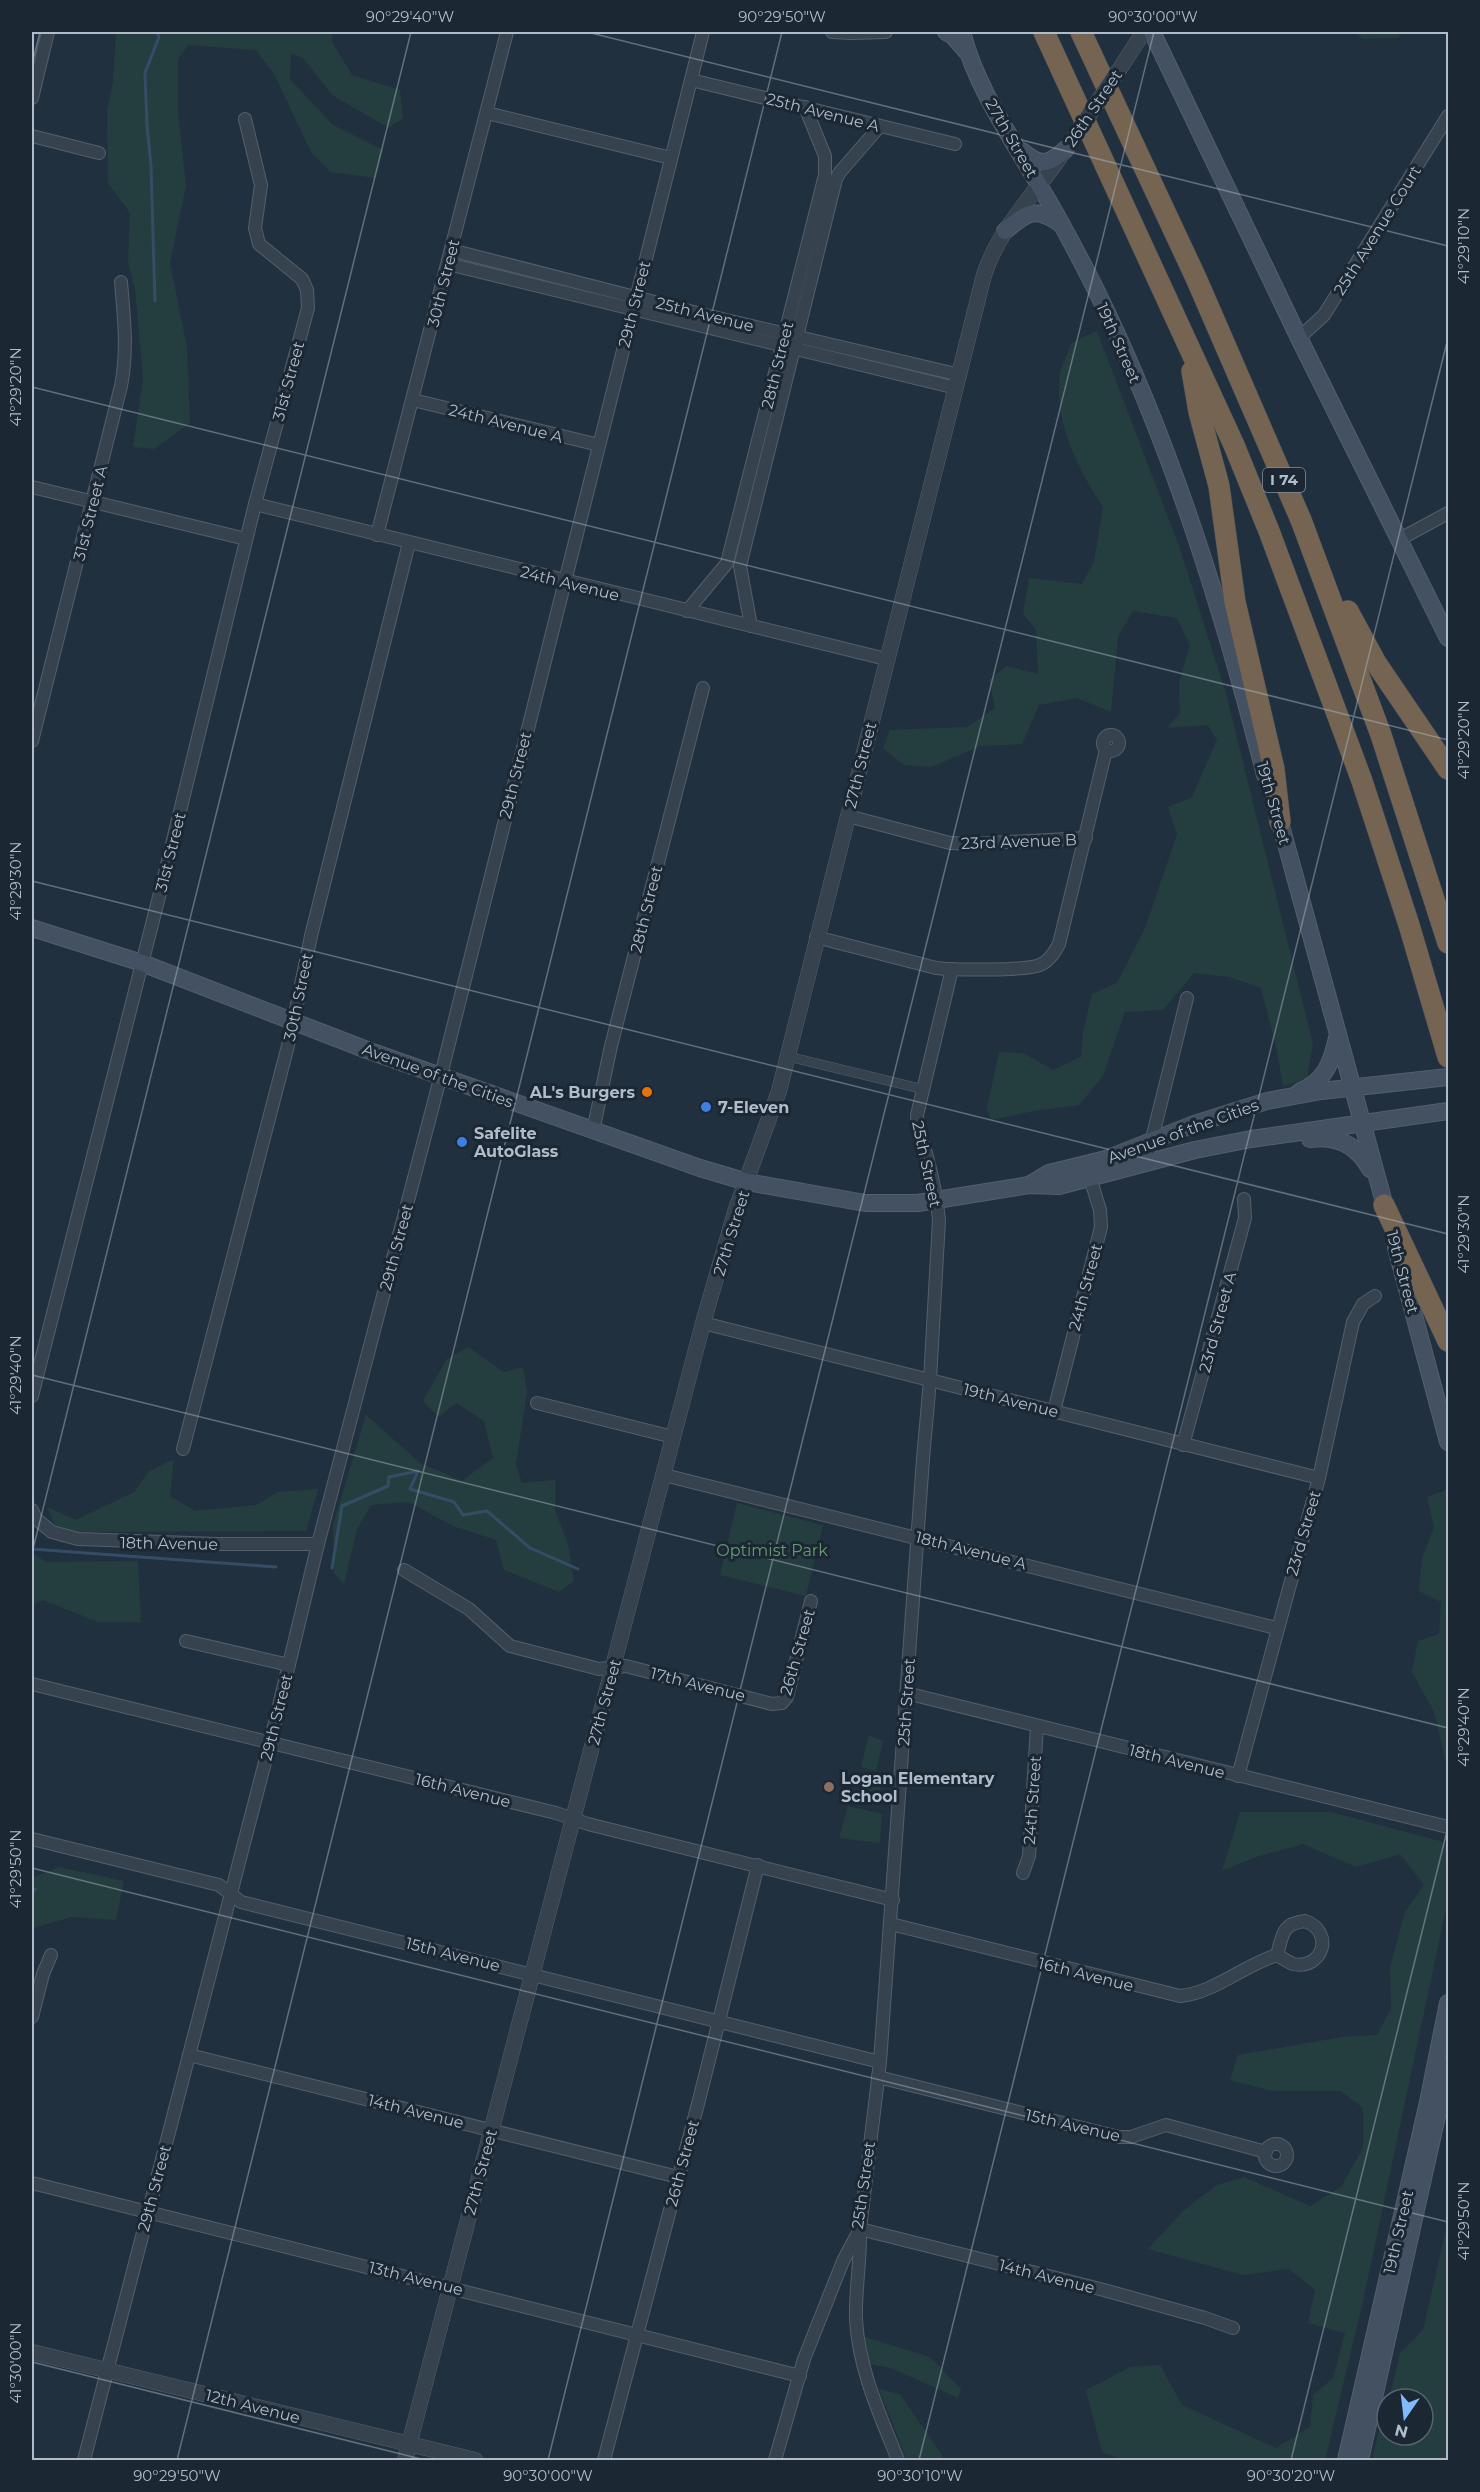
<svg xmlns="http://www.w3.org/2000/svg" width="1480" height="2492" viewBox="0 0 1480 2492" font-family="Montserrat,sans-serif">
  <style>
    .green { fill: #243e3f }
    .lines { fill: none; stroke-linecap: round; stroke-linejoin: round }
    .stream { stroke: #344d67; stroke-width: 3 }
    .pedestrian-casing { stroke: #545f6c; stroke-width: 10 }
    .minor-casing { stroke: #545f6c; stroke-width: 14 }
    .tertiary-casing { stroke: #545f6c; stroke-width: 16 }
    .secondary-casing { stroke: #545f6c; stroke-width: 18 }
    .motorway-casing { stroke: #414c59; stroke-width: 22 }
    .pedestrian { stroke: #36424e; stroke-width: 9 }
    .minor { stroke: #36424e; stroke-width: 12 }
    .tertiary { stroke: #36424e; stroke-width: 15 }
    .secondary { stroke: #435162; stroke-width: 16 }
    .motorway { stroke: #756452; stroke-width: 21 }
    .tertiary-bridge-casing { stroke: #545f6c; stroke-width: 16; stroke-linecap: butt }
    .tertiary-bridge { stroke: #36424e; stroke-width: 15 }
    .ticks { fill: none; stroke: #b1bcca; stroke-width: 1.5; stroke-opacity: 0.45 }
    .food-dot { fill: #e8710a; stroke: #1b2733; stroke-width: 2 }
    .shop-dot { fill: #3f7fe0; stroke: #1b2733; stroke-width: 2 }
    .education-dot { fill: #8d6e63; stroke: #1b2733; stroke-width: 2 }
    .labels { text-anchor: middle; stroke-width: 6; stroke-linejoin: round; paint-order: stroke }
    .shield { fill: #1b2733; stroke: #848f9d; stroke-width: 1.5 }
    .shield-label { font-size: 15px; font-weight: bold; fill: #b1bcca }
    .street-label { font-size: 16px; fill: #b1bcca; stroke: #1b2733 }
    .poi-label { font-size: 16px; font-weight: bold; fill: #b1bcca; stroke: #1b2733; text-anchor: start }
    .park-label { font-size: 16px; fill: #679c6f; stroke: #1b2733 }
    .neatline { fill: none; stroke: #b1bcca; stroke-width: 2 }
    .ticks-label { font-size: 15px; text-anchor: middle; fill: #b1bcca }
  </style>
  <rect width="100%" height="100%" fill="#21303e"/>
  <g class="green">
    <polygon points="116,32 332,32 332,42 352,75 400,90 403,118 389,128 332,95 303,58 291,53 290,79 333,125 383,150 376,178 331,172 311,152 274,74 256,50 188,45 178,59 178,111 186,186 170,263 187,347 190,423 154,449 133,447 143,379 135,289 128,261 130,213 108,183 107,111 113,81"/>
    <polygon points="1356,32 1403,32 1398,38 1362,39"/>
    <path d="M 1097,331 L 1179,546 L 1225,690 L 1313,1044 L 1307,1079 L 1283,1086 L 1276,1046 L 1261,988 L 1229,977 L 1194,973 L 1163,1010 L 1125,1012 L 1103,1076 L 1079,1105 L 1034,1111 L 991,1120 L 987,1108 L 999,1052 L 1023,1053 L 1053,1070 L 1081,1057 L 1083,1032 L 1092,994 L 1117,983 L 1145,928 L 1177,834 L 1168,807 L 1192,797 L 1217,740 L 1208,725 L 1167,728 L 1180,713 L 1179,683 L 1190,645 L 1177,618 L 1133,611 L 1118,637 L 1111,712 L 1077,698 L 1039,705 L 1022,744 L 980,746 L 932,767 L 904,765 L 883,748 L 890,730 L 967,727 L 995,708 L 989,680 L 1007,666 L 1038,674 L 1036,630 L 1023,613 L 1029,578 L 1082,584 L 1094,562 L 1103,507 C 1079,470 1057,429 1059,383 C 1059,370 1067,356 1071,343 Z"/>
    <polygon points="468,1347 504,1372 523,1367 527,1392 516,1464 522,1483 555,1480 555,1510 568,1544 574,1581 559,1592 504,1570 496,1540 453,1526 409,1502 371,1505 357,1529 344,1584 334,1573 333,1525 366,1415 420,1463 462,1481 493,1458 484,1421 456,1403 439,1417 423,1401 447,1359"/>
    <polygon points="174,1459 170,1496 195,1511 256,1505 278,1492 318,1489 306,1531 71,1532 56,1527 47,1507 76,1520 134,1492 148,1472"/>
    <polygon points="1446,1490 1448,1500 1448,1771 1434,1712 1412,1672 1418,1641 1439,1634 1441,1602 1419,1591 1422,1559 1434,1527 1427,1497"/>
    <polygon points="737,1503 823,1525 806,1596 720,1575"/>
    <polygon points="32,1553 46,1562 138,1561 141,1622 98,1622 43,1600 32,1605"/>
    <polygon points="869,1735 883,1741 876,1771 861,1767"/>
    <polygon points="870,1773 882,1776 878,1802 866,1799"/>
    <polygon points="848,1806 882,1814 880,1843 839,1838"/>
    <polygon points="1240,1812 1331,1812 1440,1841 1448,1846 1448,1899 1363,2301 1325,2460 1122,2460 1102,2452 1086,2390 1130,2367 1160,2365 1182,2405 1276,2448 1310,2427 1313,2395 1333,2378 1345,2333 1308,2323 1315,2290 1289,2269 1243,2275 1148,2249 1184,2210 1217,2185 1244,2177 1310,2206 1341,2187 1363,2148 1363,2108 1341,2091 1272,2091 1230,2080 1238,2055 1342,2037 1377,2035 1391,2008 1390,1967 1405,1912 1424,1885 1400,1854 1356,1867 1303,1844 1256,1857 1222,1871"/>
    <polygon points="59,1867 124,1881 116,1920 72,1917 32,1928 32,1878"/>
    <polygon points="1448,2231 1448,2460 1372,2460 1386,2402 1387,2435 1423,2435 1423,2399 1389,2399 1400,2353 1423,2330 1445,2234"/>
    <polygon points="865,2337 930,2357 961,2389 958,2398 891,2368 869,2364"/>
    <polygon points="879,2389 900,2394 945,2460 907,2460"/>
  </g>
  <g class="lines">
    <g class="stream">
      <polyline points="155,301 151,166 147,125 145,73 159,37 157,32"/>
      <polyline points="32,1549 276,1567"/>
      <polyline points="332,1568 342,1506 388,1486 389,1477 418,1471 410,1489 454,1502 463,1515 487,1511 530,1548 578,1569"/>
      <polyline points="32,1892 35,1889"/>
    </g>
    <g class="pedestrian-casing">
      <polyline id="pedestrian" points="786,1056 922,1089"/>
    </g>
    <g class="minor-casing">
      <g id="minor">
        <polyline points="832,32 852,33 886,32"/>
        <polyline points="691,80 955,144"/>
        <polyline points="32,98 48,32"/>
        <polyline points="487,113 671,158"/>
        <polyline points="32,136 99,153"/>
        <polyline points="451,250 705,315 960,375"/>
        <polyline points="448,264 956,388"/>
        <polyline points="1299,338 1324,315 1448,116"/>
        <polyline points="413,400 599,445"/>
        <polyline points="32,487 246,539"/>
        <polyline points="255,504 886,659"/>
        <polyline points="377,535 507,32"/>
        <polyline points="1400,539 1448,513"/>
        <polyline points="687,611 727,563 825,175 825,156 805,107"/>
        <polyline points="751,626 740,566 836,179 840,172 880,126"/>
        <circle cx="1111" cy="743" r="8"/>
        <path d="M 32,741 L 121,386 C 128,350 124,318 121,282"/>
        <polyline points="848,816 950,843 971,844 1086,838"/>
        <path d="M 816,937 L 936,968 C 955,970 1025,971 1040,965 C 1050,960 1054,953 1059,944 L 1106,750"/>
        <polyline points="593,1131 611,1046 703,688"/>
        <polyline points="1146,1163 1187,998"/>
        <polyline points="703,1323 1319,1478"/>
        <polyline points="32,1396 163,881 255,504 308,308 307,290 302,279 259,244 255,228 261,185 245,119"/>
        <polyline points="537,1403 673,1437"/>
        <polyline points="1054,1411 1101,1227 1100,1210 1088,1171"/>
        <polyline points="1183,1445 1245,1218 1244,1199"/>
        <polyline points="183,1449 291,1034 311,936 409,543"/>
        <polyline points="664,1475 1276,1628"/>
        <polyline points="32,1510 36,1519 52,1532 78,1539 218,1544 318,1544"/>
        <polyline points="404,1570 469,1609 510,1646 599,1669 626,1666 772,1704 782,1703 787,1697 811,1601"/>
        <polyline points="186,1641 289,1665"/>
        <polyline points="32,1684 556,1813 588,1824 893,1900"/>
        <polyline points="906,1693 1448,1827"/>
        <polyline points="1238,1776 1319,1478 1353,1322 1363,1304 1375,1296"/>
        <polyline points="32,1839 219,1885 241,1902 880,2062"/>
        <polyline points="1023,1873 1029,1856 1037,1726"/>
        <path d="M 1305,1921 C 1335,1932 1323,1970 1293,1964 C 1288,1962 1282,1958 1277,1955 C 1283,1935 1281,1924 1305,1921 Z"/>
        <path d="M 891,1924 L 1180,1996 C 1214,1993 1244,1965 1277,1955"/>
        <polyline points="32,2017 43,1974 51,1955"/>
        <polyline points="189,2055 678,2177"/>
        <polyline points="878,2077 1119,2137 1131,2137 1166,2125 1266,2152"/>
        <circle cx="1276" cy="2155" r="11"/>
        <polyline points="32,2183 800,2376"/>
        <polyline points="84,2460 270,1743 318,1544 441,1075 703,32"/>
        <polyline points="604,2460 699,2100 758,1865"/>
        <path d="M 775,2460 L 804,2359 L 843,2261 L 860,2229 L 880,2062 L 923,1459 L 930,1380 L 939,1220 C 937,1197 932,1175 926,1153 C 922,1140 917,1129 917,1115 L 952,969"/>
        <path d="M 898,2460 C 880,2415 859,2370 856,2320 C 855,2290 861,2259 860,2229 L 1100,2289 L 1205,2318 L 1233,2328"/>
      </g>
    </g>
    <g class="tertiary-casing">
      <g id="tertiary">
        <polyline points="1119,70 1141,36 1147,32"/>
        <polyline points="32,2352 475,2460"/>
        <path d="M 405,2460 L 703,1323 L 736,1209 L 779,1091 L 984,275 C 999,228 1037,192 1064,151"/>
      </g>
    </g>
    <g class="secondary-casing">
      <g id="secondary">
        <polyline points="946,32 953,36 967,52"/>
        <path d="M 962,32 C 976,87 1010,136 1039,185 C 1060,220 1079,256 1097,292 C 1172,445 1223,611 1265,775"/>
        <polyline points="1152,32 1299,338 1448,638"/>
        <path d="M 1022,151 C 1041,167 1048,165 1066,149"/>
        <path d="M 1005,231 C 1027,212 1035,206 1061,224"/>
        <polyline points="1277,811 1388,1217"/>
        <polyline points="32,928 142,963 367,1050 700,1168 747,1182 865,1203 918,1203 1029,1185 1059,1186 1195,1150 1251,1139 1448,1111"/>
        <path d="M 1299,1092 C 1325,1081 1331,1064 1337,1038"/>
        <path d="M 1310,1139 C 1337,1135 1357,1145 1370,1169"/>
        <polyline points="1029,1185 1049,1173 1106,1159 1194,1124 1267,1101 1321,1091 1448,1077"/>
        <polyline points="1396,1248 1448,1442"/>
        <polyline points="1346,2460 1428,2102 1448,2003"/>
        <polyline points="1360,2460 1448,2067"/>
      </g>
    </g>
    <g class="motorway-casing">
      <g id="motorway">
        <polyline points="1044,32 1234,445 1269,531 1362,781 1409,925 1448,1057"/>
        <polyline points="1081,32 1196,278 1301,520 1381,735 1448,943"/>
        <polyline points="1192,371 1199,412 1219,486 1235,602 1274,769 1280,822"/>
        <polyline points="1348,611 1376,663 1448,769"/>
        <polyline points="1384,1205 1448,1341"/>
      </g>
    </g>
    <use href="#pedestrian" class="pedestrian"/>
    <use href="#minor" class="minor"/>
    <use href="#tertiary" class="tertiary"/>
    <use href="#secondary" class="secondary"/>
    <use href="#motorway" class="motorway"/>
    <g class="tertiary-bridge-casing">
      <polyline id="tertiary-bridge" points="1073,139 1119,70"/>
    </g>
    <use href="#tertiary-bridge" class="tertiary-bridge"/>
  </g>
  <path class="ticks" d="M 587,32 L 1448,246M 32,64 L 40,32M 32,387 L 1448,740M 32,881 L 1448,1234M 32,1375 L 1448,1728M 32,1553 L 411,32M 32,1868 L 1448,2222M 32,2362 L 425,2460M 177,2460 L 782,32M 548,2460 L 1154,32M 919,2460 L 1448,338M 1291,2460 L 1448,1827"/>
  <circle class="food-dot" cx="647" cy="1092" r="6"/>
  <g class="shop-dot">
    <circle cx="706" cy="1107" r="6"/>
    <circle cx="462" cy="1142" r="6"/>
  </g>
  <circle class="education-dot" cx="829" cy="1787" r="6"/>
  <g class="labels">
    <rect class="shield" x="1263" y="468" width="42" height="24" rx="4.5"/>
    <g class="shield-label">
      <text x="1284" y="485">I 74</text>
    </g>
    <g class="street-label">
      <text transform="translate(1093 108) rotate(-56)" y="6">26th Street</text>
      <text transform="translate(823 112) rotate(14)" y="6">25th Avenue A</text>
      <text transform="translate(1012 138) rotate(60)" y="6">27th Street</text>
      <text transform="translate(1377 230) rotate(-58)" y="6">25th Avenue Court</text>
      <text transform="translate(443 283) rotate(-76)" y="6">30th Street</text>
      <text transform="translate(634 304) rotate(-76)" y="6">29th Street</text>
      <text transform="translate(705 314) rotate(14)" y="6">25th Avenue</text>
      <text transform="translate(1119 343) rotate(66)" y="6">19th Street</text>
      <text transform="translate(777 365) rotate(-76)" y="6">28th Street</text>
      <text transform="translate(288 381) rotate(-75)" y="6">31st Street</text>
      <text transform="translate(506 423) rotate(14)" y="6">24th Avenue A</text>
      <text transform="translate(90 513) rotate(-76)" y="6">31st Street A</text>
      <text transform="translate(570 583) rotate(14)" y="6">24th Avenue</text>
      <text transform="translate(860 765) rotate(-76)" y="6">27th Street</text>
      <text transform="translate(515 775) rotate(-76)" y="6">29th Street</text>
      <text transform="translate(1274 803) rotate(74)" y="6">19th Street</text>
      <text transform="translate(1019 841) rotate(-2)" y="6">23rd Avenue B</text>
      <text transform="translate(170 852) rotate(-76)" y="6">31st Street</text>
      <text transform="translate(646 909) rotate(-76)" y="6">28th Street</text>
      <text transform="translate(298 997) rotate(-78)" y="6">30th Street</text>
      <text transform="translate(438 1075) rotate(20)" y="6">Avenue of the Cities</text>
      <text transform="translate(1183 1131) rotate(-20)" y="6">Avenue of the Cities</text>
      <text transform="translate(927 1164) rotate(78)" y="6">25th Street</text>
      <text transform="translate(731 1233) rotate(-73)" y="6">27th Street</text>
      <text transform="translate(396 1247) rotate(-75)" y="6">29th Street</text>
      <text transform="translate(1403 1272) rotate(75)" y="6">19th Street</text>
      <text transform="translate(1085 1287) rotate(-75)" y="6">24th Street</text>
      <text transform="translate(1217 1322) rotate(-75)" y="6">23rd Street A</text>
      <text transform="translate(1011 1400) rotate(14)" y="6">19th Avenue</text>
      <text transform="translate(1303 1533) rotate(-74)" y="6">23rd Street</text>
      <text transform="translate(169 1543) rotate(1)" y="6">18th Avenue</text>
      <text transform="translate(971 1550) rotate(14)" y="6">18th Avenue A</text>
      <text transform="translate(797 1652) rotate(-74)" y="6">26th Street</text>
      <text transform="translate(698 1684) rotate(14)" y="6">17th Avenue</text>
      <text transform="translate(604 1702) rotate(-75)" y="6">27th Street</text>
      <text transform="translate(906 1702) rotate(-86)" y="6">25th Street</text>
      <text transform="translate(276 1717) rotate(-76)" y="6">29th Street</text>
      <text transform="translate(1177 1761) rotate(14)" y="6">18th Avenue</text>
      <text transform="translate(463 1790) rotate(14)" y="6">16th Avenue</text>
      <text transform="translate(1032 1800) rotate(-86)" y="6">24th Street</text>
      <text transform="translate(453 1954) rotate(14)" y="6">15th Avenue</text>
      <text transform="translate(1086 1974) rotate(14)" y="6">16th Avenue</text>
      <text transform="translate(416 2111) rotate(14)" y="6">14th Avenue</text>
      <text transform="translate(1073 2125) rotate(13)" y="6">15th Avenue</text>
      <text transform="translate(682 2163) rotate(-75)" y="6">26th Street</text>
      <text transform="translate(480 2172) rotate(-75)" y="6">27th Street</text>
      <text transform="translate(863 2185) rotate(-82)" y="6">25th Street</text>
      <text transform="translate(154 2188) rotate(-75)" y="6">29th Street</text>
      <text transform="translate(1398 2232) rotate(-77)" y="6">19th Street</text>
      <text transform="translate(1047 2276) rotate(14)" y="6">14th Avenue</text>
      <text transform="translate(416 2278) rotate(14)" y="6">13th Avenue</text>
      <text transform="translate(253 2406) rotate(14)" y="6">12th Avenue</text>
    </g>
    <g class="poi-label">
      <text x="635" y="1098" text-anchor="end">AL's Burgers</text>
      <text x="718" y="1113">7-Eleven</text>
      <text x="474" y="1139">Safelite<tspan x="474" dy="18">AutoGlass</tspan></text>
      <text x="841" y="1784">Logan Elementary<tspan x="841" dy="18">School</tspan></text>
    </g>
    <g class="park-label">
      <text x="772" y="1556">Optimist Park</text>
    </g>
  </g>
  <rect width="1480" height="2492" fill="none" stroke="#1b2733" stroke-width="66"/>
  <g transform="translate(1405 2417) rotate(194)"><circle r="28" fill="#1b2733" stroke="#57636f" stroke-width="1.5"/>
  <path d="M0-4.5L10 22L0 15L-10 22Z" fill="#81bbff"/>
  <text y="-9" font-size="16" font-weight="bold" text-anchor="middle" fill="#b1bcca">N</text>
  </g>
  <rect x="33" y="33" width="1414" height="2426" class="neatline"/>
  <g class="ticks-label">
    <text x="410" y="22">90°29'40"W</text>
    <text x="782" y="22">90°29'50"W</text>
    <text x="1153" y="22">90°30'00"W</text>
    <text transform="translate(1464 246) rotate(-90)" y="5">41°29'10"N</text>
    <text transform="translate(16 387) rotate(-90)" y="5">41°29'20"N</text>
    <text transform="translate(1464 740) rotate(-90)" y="5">41°29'20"N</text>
    <text transform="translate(16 881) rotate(-90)" y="5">41°29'30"N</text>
    <text transform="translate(1464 1234) rotate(-90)" y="5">41°29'30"N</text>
    <text transform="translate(16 1375) rotate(-90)" y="5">41°29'40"N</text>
    <text transform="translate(1464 1727) rotate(-90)" y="5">41°29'40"N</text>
    <text transform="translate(16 1869) rotate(-90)" y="5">41°29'50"N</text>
    <text transform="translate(1464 2221) rotate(-90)" y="5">41°29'50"N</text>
    <text transform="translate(16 2363) rotate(-90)" y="5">41°30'00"N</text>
    <text x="177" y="2481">90°29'50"W</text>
    <text x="548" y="2481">90°30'00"W</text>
    <text x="920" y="2481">90°30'10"W</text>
    <text x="1291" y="2481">90°30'20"W</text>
  </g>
</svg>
